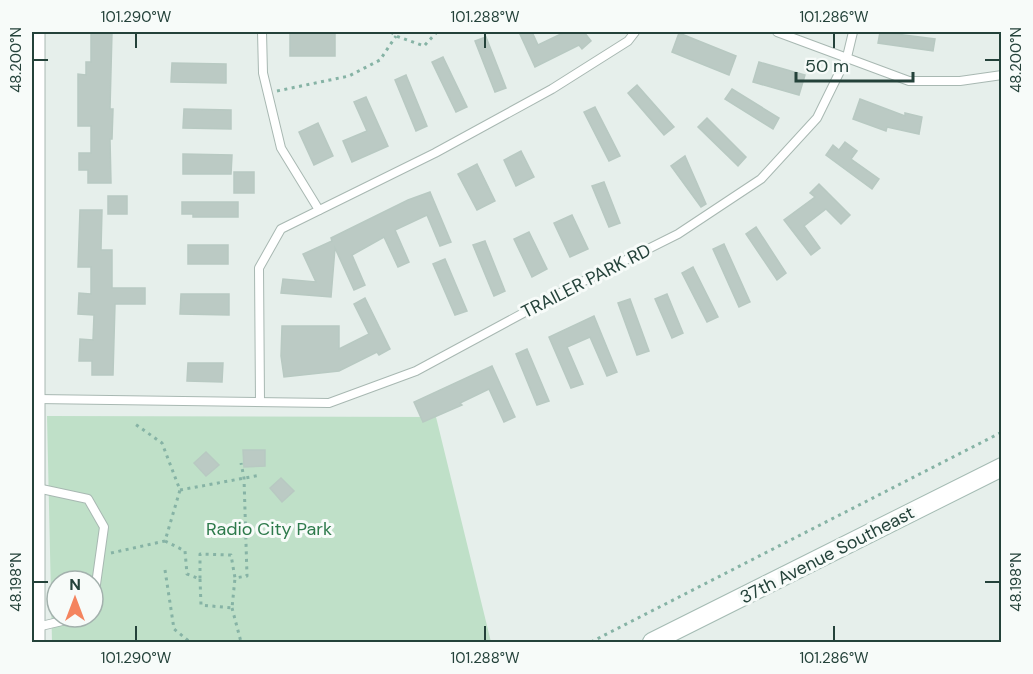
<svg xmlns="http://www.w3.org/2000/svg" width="1033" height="674" viewBox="0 0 1033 674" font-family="'DM Sans',sans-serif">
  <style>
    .green { fill: #bfe0c8; fill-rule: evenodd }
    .building { fill: #bbcac4; stroke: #b8c9c2; stroke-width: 1.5 }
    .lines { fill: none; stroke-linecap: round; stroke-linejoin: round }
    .lane-casing { stroke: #a8b8b2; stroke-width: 10 }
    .street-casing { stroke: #a8b8b2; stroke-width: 17 }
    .secondary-casing { stroke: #a4bbb3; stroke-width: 20 }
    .path { stroke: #86b3a5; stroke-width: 3; stroke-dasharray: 3 4.5; stroke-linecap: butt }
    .lane { stroke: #fff; stroke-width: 8 }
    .street { stroke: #fff; stroke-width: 15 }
    .secondary { stroke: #fff; stroke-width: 18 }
    .ticks { fill: none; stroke: #24423a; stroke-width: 2 }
    .labels { text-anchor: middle; stroke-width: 6; stroke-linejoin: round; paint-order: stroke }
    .street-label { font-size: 18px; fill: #24423a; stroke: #f7fbf9 }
    .park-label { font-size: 18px; fill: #2d7a4b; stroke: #f7fbf9 }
    .neatline { fill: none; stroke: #24423a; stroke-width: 2 }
    .ticks-label { font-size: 15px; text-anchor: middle; fill: #24423a }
  </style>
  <rect width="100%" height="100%" fill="#e6efeb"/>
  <path class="green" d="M 47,416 L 436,417 L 491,642 L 52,642 ZM 57,581 L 93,581 L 93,617 L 57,617 Z"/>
  <g class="building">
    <polygon points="91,32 112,32 110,109 113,109 112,139 110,139 111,183 88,183 88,170 79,170 79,153 91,153 91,126 78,126 78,74 86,75 86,62 91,62"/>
    <polygon points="519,32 532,32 538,45 565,32 584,32 591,41 582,49 579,45 535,67"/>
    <polygon points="880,32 935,39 933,51 878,43"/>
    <rect x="290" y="33" width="45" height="23"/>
    <polygon points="679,33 736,56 729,75 672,52"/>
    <polygon points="486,37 506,88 495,92 475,41"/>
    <polygon points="443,57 467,107 456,112 432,62"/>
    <polygon points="759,62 805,75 799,95 753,82"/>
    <polygon points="172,63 226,64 226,83 171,82"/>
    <polygon points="406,75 427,126 416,131 395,80"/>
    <polygon points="637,85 674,127 664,135 628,93"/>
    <polygon points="732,89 779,118 773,129 725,99"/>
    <polygon points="366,97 388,146 352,162 343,141 367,131 354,102"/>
    <polygon points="860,99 905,116 905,113 922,117 919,134 887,127 886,131 853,119"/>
    <polygon points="595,107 620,156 609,161 584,112"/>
    <polygon points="184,109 231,110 231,129 183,128"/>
    <polygon points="707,118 746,157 738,166 698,127"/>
    <polygon points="318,123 333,156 314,165 299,132"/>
    <polygon points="845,142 857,151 851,159 879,179 872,189 826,155 833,145 839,150"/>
    <polygon points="521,151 534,177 516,186 504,160"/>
    <polygon points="183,154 232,155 231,174 183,174"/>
    <polygon points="685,156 706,204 701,207 671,166"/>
    <polygon points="477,164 495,201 477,210 458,174"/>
    <rect x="234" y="172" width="20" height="21"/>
    <polygon points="604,182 620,223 609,227 592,186"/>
    <polygon points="819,184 850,215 841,224 826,209 804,226 820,248 811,255 784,220 815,197 810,193"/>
    <polygon points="430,192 451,242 440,246 427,215 395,230 409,262 398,267 384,237 352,255 365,285 354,290 335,248 331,297 281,293 283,279 316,282 303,254 332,241 331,238 408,200"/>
    <rect x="108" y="196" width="19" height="18"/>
    <polygon points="182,202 238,202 238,217 193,217 193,214 182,214"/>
    <polygon points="80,210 102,210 101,250 112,250 112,288 145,288 145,304 115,304 113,375 92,375 92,361 79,361 80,339 93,340 94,315 78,314 79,293 91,294 91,267 78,267"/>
    <polygon points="572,215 588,249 570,257 554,223"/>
    <polygon points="756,227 786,273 777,280 746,234"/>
    <polygon points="529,232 547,269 532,277 514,239"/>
    <polygon points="485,241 505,291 494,296 473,245"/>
    <polygon points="724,244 750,302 739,307 713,249"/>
    <rect x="188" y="245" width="40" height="19"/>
    <polygon points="445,259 467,311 455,315 433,264"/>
    <polygon points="693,267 718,317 707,322 682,273"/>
    <polygon points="181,294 229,294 229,315 180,314"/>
    <polygon points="667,294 683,333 672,338 655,299"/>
    <polygon points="365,298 390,349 379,355 377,352 339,371 284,377 281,356 282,326 339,326 339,349 369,334 354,304"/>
    <polygon points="630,299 649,351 637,355 618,303"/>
    <polygon points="594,316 617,372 607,376 590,337 567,347 583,384 571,388 549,337"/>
    <polygon points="527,349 549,401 537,405 516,354"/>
    <polygon points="188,363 223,363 222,382 187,381"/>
    <polygon points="492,366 515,417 504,422 489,389 460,403 462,405 423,422 414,402"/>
    <polygon points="243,450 265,450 265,466 244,467"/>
    <polygon points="206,452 219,465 206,476 194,463"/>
    <polygon points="281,478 294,491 282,502 270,488"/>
  </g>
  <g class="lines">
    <g class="lane-casing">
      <g id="lane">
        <polyline points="262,32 263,73 281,148 319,210"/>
        <polyline points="777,32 909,81 960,81 1002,75"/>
        <polyline points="37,399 329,403 416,371 566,290 678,234 761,179 817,118 847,57 853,32"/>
        <polyline points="260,402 259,268 281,229 435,153 552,89 628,41 635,32"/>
        <polyline points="37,488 88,499 104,527 93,606"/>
        <polyline points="37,627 79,617"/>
      </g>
    </g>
    <g class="street-casing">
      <polyline id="street" points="37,32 37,642"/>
    </g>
    <g class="secondary-casing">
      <polyline id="secondary" points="652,642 1002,467"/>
    </g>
    <g class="path">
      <polyline points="391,32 396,36 424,46 437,32"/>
      <polyline points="277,91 349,76 380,60 396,36"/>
      <polyline points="180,490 261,475"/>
      <polyline points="165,541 185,551 187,574 200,579 200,554 231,555 235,578 247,576 244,478 241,463"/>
      <polyline points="111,553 165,541 180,490 162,443 135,424"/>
      <polyline points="165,570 174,629 190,642"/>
      <polyline points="200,579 201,605 232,608 235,578"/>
      <polyline points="232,608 241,642"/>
      <polyline points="591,642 1002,432"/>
    </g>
    <use href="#lane" class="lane"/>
    <use href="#street" class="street"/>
    <use href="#secondary" class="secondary"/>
  </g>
  <path class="ticks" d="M 136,33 L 136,48M 485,33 L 485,48M 834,33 L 834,48M 33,60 L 48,60M 985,60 L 1000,60M 33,582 L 48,582M 985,582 L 1000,582M 136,626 L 136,641M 485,626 L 485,641M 834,626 L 834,641"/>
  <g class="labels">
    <g class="street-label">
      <text transform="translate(586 281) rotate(-27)" y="6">TRAILER PARK RD</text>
      <text transform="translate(827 555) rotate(-27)" y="6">37th Avenue Southeast</text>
    </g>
    <g class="park-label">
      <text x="269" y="535">Radio City Park</text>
    </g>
  </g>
  <rect width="1033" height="674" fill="none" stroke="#f7fbf9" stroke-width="66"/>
  <g transform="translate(75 599)"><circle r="28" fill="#f7fbf9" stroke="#a3b1ad" stroke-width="1.5"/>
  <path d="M0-4.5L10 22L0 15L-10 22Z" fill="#f4845f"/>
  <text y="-9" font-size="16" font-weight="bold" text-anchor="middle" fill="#24423a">N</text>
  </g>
  <path d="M796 72v9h117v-9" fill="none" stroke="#24423a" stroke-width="3"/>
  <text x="805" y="72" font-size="18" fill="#24423a" stroke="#f7fbf9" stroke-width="4.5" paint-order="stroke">50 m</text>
  <rect x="33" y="33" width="967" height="608" class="neatline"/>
  <g class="ticks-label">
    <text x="136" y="22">101.290°W</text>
    <text x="485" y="22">101.288°W</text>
    <text x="834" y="22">101.286°W</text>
    <text transform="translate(16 60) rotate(-90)" y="5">48.200°N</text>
    <text transform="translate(1016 60) rotate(-90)" y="5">48.200°N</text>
    <text transform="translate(16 582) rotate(-90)" y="5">48.198°N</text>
    <text transform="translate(1016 582) rotate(-90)" y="5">48.198°N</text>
    <text x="136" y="663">101.290°W</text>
    <text x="485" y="663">101.288°W</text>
    <text x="834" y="663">101.286°W</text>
  </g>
</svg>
